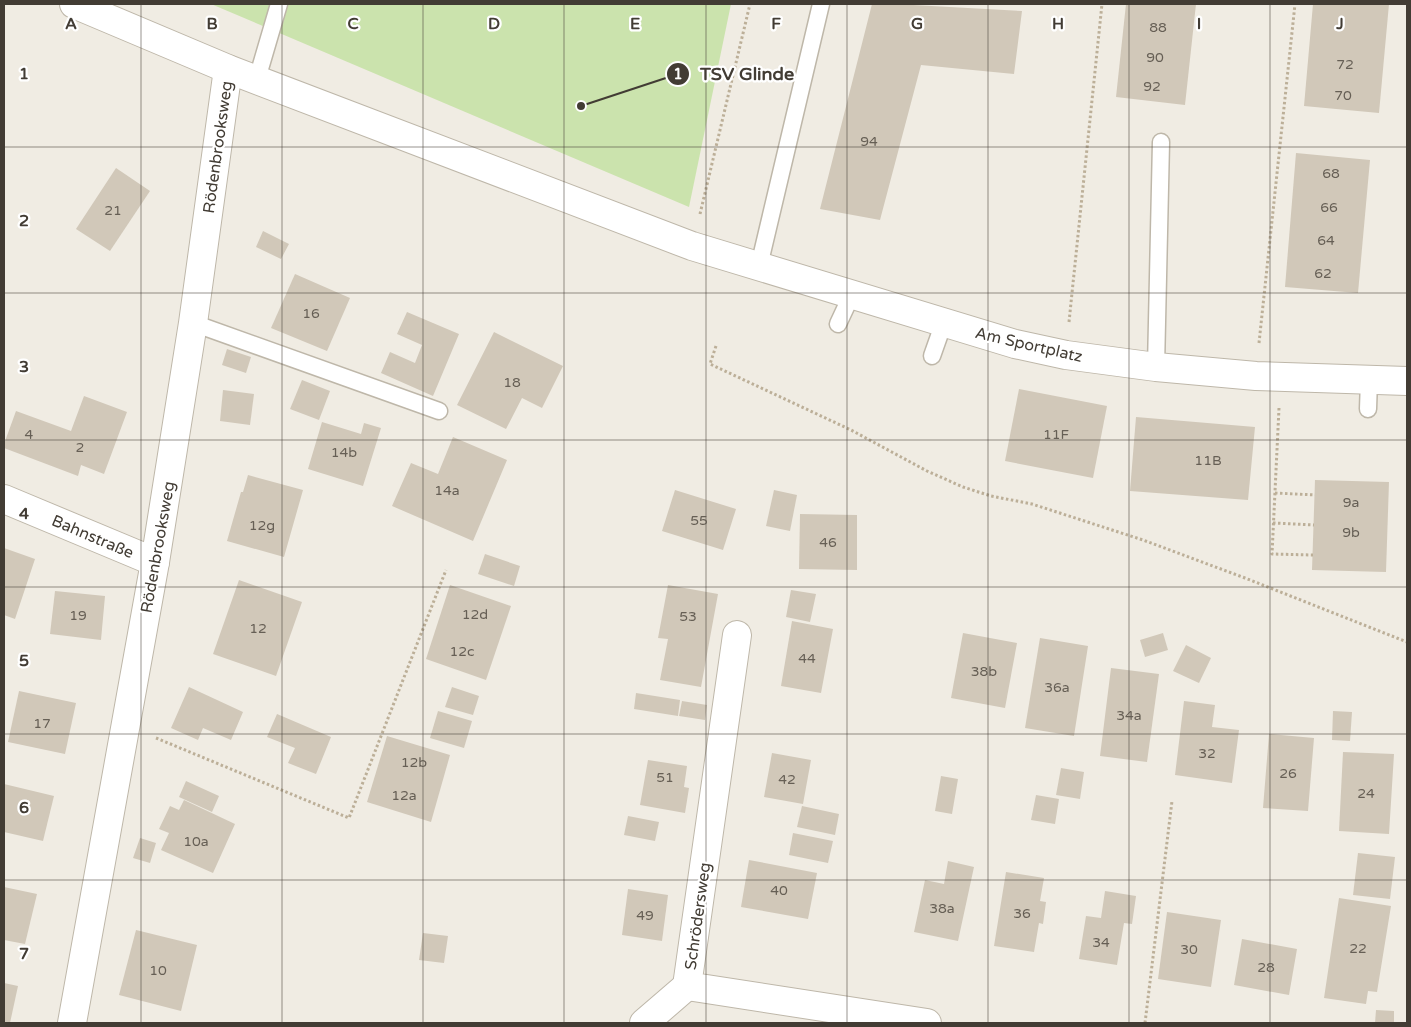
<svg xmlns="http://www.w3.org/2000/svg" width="1411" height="1027" viewBox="0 0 1411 1027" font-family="'Varela Round',sans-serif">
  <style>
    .green { fill: #cbe3ad }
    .building { fill: #d1c8b9 }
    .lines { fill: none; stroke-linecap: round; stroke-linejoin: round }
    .service-casing { stroke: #beb7a9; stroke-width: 19 }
    .minor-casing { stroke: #beb7a9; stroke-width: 30 }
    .path { stroke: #bcaf98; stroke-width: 3; stroke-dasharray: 2.5 2.5; stroke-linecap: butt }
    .service { stroke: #fff; stroke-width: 16 }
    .minor { stroke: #fff; stroke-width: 28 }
    .grid { fill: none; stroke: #423c34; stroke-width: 1; stroke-opacity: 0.55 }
    .labels { text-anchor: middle; stroke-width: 4.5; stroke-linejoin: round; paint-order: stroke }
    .number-label { font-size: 14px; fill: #665f55 }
    .street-label { font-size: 16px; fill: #423c34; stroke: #fff }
    .grid-label { font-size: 16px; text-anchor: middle; font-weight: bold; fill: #423c34; stroke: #fff; stroke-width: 4.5; stroke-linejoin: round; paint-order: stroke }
    .leader { fill: none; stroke: #423c34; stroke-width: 2 }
    .callout-dot { fill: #423c34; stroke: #fff; stroke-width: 2 }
    .mark-label { font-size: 15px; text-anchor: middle; font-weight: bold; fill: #fff }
    .callout-label { font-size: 18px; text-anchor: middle; font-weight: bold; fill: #423c34; stroke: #fff; stroke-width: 4.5; stroke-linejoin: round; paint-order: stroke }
  </style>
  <rect width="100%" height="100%" fill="#f0ece3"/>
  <polygon class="green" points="211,4 731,4 689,207"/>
  <g class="building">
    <polygon points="872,4 895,4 1022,11 1014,74 921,65 880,220 820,209"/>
    <polygon points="1126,4 1196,4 1185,105 1116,97"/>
    <polygon points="1313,4 1389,4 1379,113 1304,106"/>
    <polygon points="1296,153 1370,160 1358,293 1285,287"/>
    <polygon points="116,168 150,191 110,251 76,229"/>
    <polygon points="263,231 289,244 281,259 256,247"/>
    <polygon points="295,274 350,298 327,351 271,328"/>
    <polygon points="407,312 459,334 433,396 381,373 390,352 415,363 422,345 397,334"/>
    <polygon points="494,332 563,366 542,408 522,398 506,429 457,405"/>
    <polygon points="227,349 251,357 246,373 222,365"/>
    <polygon points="302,380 330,391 319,420 290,409"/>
    <polygon points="1019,389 1107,406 1093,478 1005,461"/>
    <polygon points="223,390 254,394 250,425 220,421"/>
    <polygon points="84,396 127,412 104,474 81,465 78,476 4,448 4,444 16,411 71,431"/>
    <polygon points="1136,417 1255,427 1248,500 1130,491"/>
    <polygon points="322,422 361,434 364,423 381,428 363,486 308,469"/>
    <polygon points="453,437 507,460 473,541 392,506 411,463 438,474"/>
    <polygon points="248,475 303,490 284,557 227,541 241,492 243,492"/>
    <polygon points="1315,480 1389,482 1386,572 1312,570"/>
    <polygon points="675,490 736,509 723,550 662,531"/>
    <polygon points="774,490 797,495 790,531 766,526"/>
    <polygon points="800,514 857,515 857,570 799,569"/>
    <polygon points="4,548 35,559 15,619 4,615"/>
    <polygon points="485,554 520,566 514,586 478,574"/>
    <polygon points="239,580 302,602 276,676 213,654"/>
    <polygon points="450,585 511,606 486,680 426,659"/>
    <polygon points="668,585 718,594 701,687 660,680 668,639 658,638"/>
    <polygon points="791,590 816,594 810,622 786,617"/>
    <polygon points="55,591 105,596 101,640 50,634"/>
    <polygon points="792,621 833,629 821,693 781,686"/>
    <polygon points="963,633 1017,643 1005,708 951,698"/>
    <polygon points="1163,633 1168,650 1145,657 1140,640"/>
    <polygon points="1040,638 1088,646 1074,736 1025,728"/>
    <polygon points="1186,645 1211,658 1199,683 1173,671"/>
    <polygon points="1111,668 1159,674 1147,762 1100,756"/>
    <polygon points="189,687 243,712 231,740 203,728 198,740 171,728"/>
    <polygon points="452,687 479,696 473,715 445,707"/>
    <polygon points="19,691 76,703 65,754 8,742"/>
    <polygon points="636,693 680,700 678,716 634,709"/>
    <polygon points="682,701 707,705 705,720 679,716"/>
    <polygon points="1184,701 1215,705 1212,727 1239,730 1232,783 1175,775"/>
    <polygon points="438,711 472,721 464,748 430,738"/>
    <polygon points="1333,711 1352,712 1350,741 1332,740"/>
    <polygon points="277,714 331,737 316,774 288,763 295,748 267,737"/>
    <polygon points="1269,734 1314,738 1308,811 1263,808"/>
    <polygon points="387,736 450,755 431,822 367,802"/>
    <polygon points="1343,752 1394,754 1389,834 1339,831"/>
    <polygon points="772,753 811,760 803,804 764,797"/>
    <polygon points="648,760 687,766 684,787 689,788 685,813 640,805"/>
    <polygon points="1061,768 1084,772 1080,799 1056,795"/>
    <polygon points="941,776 958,779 952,814 935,811"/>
    <polygon points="186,781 219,796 212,812 179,797"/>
    <polygon points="4,784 54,796 43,841 4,832"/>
    <polygon points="1036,795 1059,799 1055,824 1031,820"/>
    <polygon points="184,800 235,824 213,873 161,850 169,833 159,829 170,806 179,810"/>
    <polygon points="802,806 839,814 835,835 797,827"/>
    <polygon points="628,816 659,822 655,841 624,835"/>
    <polygon points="793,833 833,841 828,863 789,855"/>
    <polygon points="140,838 156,843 150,863 133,858"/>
    <polygon points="1358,853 1395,857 1390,899 1353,895"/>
    <polygon points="749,860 817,873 808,919 741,907"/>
    <polygon points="948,861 974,867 958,941 914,932 925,880 944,884"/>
    <polygon points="1006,872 1044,878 1040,901 1046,902 1043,924 1039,923 1034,952 994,946"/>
    <polygon points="4,887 37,894 25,944 4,940"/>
    <polygon points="628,889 668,895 662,941 622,935"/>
    <polygon points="1105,891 1136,896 1132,924 1124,923 1117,965 1079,959 1086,916 1101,918"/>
    <polygon points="1339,898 1391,906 1377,992 1368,991 1366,1004 1324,998"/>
    <polygon points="1167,912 1221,920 1211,987 1158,979"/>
    <polygon points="136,930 197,945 181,1011 119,995"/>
    <polygon points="423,933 448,936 444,963 419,960"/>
    <polygon points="1242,939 1297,949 1289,995 1234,985"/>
    <polygon points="4,983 18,986 10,1023 4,1023"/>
    <polygon points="1376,1010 1394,1011 1394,1023 1375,1023"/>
  </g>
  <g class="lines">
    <g class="service-casing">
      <g id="service">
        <polyline points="257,79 279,4"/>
        <polyline points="759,266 821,4"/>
        <polyline points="193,323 439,411"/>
        <polyline points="838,324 852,294"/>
        <polyline points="932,356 944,322"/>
        <polyline points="1156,367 1161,142"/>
        <polyline points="1368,409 1369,380"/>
      </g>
    </g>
    <g class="minor-casing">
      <g id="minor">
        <polyline points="74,4 228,69 692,246 1015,344 1066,355 1156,367 1256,376 1407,381"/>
        <polyline points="4,499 155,562"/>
        <polyline points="737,635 687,986 927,1023"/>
        <polyline points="72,1023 155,562 193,323 228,69"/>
        <polyline points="644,1023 687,986"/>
      </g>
    </g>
    <g class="path">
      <polyline points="700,214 750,4"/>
      <polyline points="1069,322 1102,4"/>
      <polyline points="1259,343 1295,4"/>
      <polyline points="716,346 710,364 851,430 927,471 963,487 991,496 1032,504 1143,540 1245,578 1407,642"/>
      <polyline points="1279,408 1272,554 1313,555"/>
      <polyline points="1275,493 1315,495"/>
      <polyline points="1273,523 1314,525"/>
      <polyline points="156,738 349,818 446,570"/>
      <polyline points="1145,1023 1172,801"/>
    </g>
    <use href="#service" class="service"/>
    <use href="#minor" class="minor"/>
  </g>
  <path class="grid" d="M 141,4 L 141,1023M 282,4 L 282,1023M 423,4 L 423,1023M 564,4 L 564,1023M 706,4 L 706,1023M 847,4 L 847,1023M 988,4 L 988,1023M 1129,4 L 1129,1023M 1270,4 L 1270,1023M 4,147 L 1407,147M 4,293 L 1407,293M 4,440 L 1407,440M 4,587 L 1407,587M 4,734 L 1407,734M 4,880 L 1407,880"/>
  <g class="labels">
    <g class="number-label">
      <text x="1158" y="32">88</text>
      <text x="1155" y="62">90</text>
      <text x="1345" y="69">72</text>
      <text x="1152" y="91">92</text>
      <text x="1343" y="100">70</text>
      <text x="869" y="146">94</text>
      <text x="1331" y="178">68</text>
      <text x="1329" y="212">66</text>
      <text x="113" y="215">21</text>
      <text x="1326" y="245">64</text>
      <text x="1323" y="278">62</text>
      <text x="311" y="318">16</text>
      <text x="512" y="387">18</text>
      <text x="29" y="439">4</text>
      <text x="1056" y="439">11F</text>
      <text x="80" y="452">2</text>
      <text x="344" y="457">14b</text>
      <text x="1208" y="465">11B</text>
      <text x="447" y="495">14a</text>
      <text x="1351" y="507">9a</text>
      <text x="699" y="525">55</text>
      <text x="262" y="530">12g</text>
      <text x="1351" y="537">9b</text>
      <text x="828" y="547">46</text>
      <text x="475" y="619">12d</text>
      <text x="78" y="620">19</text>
      <text x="688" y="621">53</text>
      <text x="258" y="633">12</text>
      <text x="462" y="656">12c</text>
      <text x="807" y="663">44</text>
      <text x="984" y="676">38b</text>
      <text x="1057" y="692">36a</text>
      <text x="1129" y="720">34a</text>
      <text x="42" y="728">17</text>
      <text x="1207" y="758">32</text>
      <text x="414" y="767">12b</text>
      <text x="1288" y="778">26</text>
      <text x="665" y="782">51</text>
      <text x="787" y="784">42</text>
      <text x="1366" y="798">24</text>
      <text x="404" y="800">12a</text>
      <text x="196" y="846">10a</text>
      <text x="779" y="895">40</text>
      <text x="942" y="913">38a</text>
      <text x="1022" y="918">36</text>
      <text x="645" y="920">49</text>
      <text x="1101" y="947">34</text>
      <text x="1358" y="953">22</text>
      <text x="1189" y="954">30</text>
      <text x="1266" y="972">28</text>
      <text x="158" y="975">10</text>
    </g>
    <g class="street-label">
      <text transform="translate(217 147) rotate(-82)" y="6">Rödenbrooksweg</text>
      <text transform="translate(1029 344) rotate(13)" y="6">Am Sportplatz</text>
      <text transform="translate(93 536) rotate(23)" y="6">Bahnstraße</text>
      <text transform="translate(157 547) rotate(-80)" y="6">Rödenbrooksweg</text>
      <text transform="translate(697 916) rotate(-82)" y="6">Schrödersweg</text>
    </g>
  </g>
  <g class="grid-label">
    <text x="71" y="29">A</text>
    <text x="212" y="29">B</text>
    <text x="353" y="29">C</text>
    <text x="494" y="29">D</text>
    <text x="635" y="29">E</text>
    <text x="776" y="29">F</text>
    <text x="917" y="29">G</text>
    <text x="1058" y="29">H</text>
    <text x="1199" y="29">I</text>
    <text x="1340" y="29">J</text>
    <text x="24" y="79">1</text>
    <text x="24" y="226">2</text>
    <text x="24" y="372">3</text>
    <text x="24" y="519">4</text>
    <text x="24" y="666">5</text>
    <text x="24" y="813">6</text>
    <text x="24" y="959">7</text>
  </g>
  <path class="leader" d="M581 106L678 74"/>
  <g class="callout-dot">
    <circle cx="581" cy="106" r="5"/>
    <circle cx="678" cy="74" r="12"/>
  </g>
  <g class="mark-label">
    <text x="678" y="79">1</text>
  </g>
  <g class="callout-label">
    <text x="747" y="80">TSV Glinde</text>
  </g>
  <rect width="1411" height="1027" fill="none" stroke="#423c34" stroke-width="10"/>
</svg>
